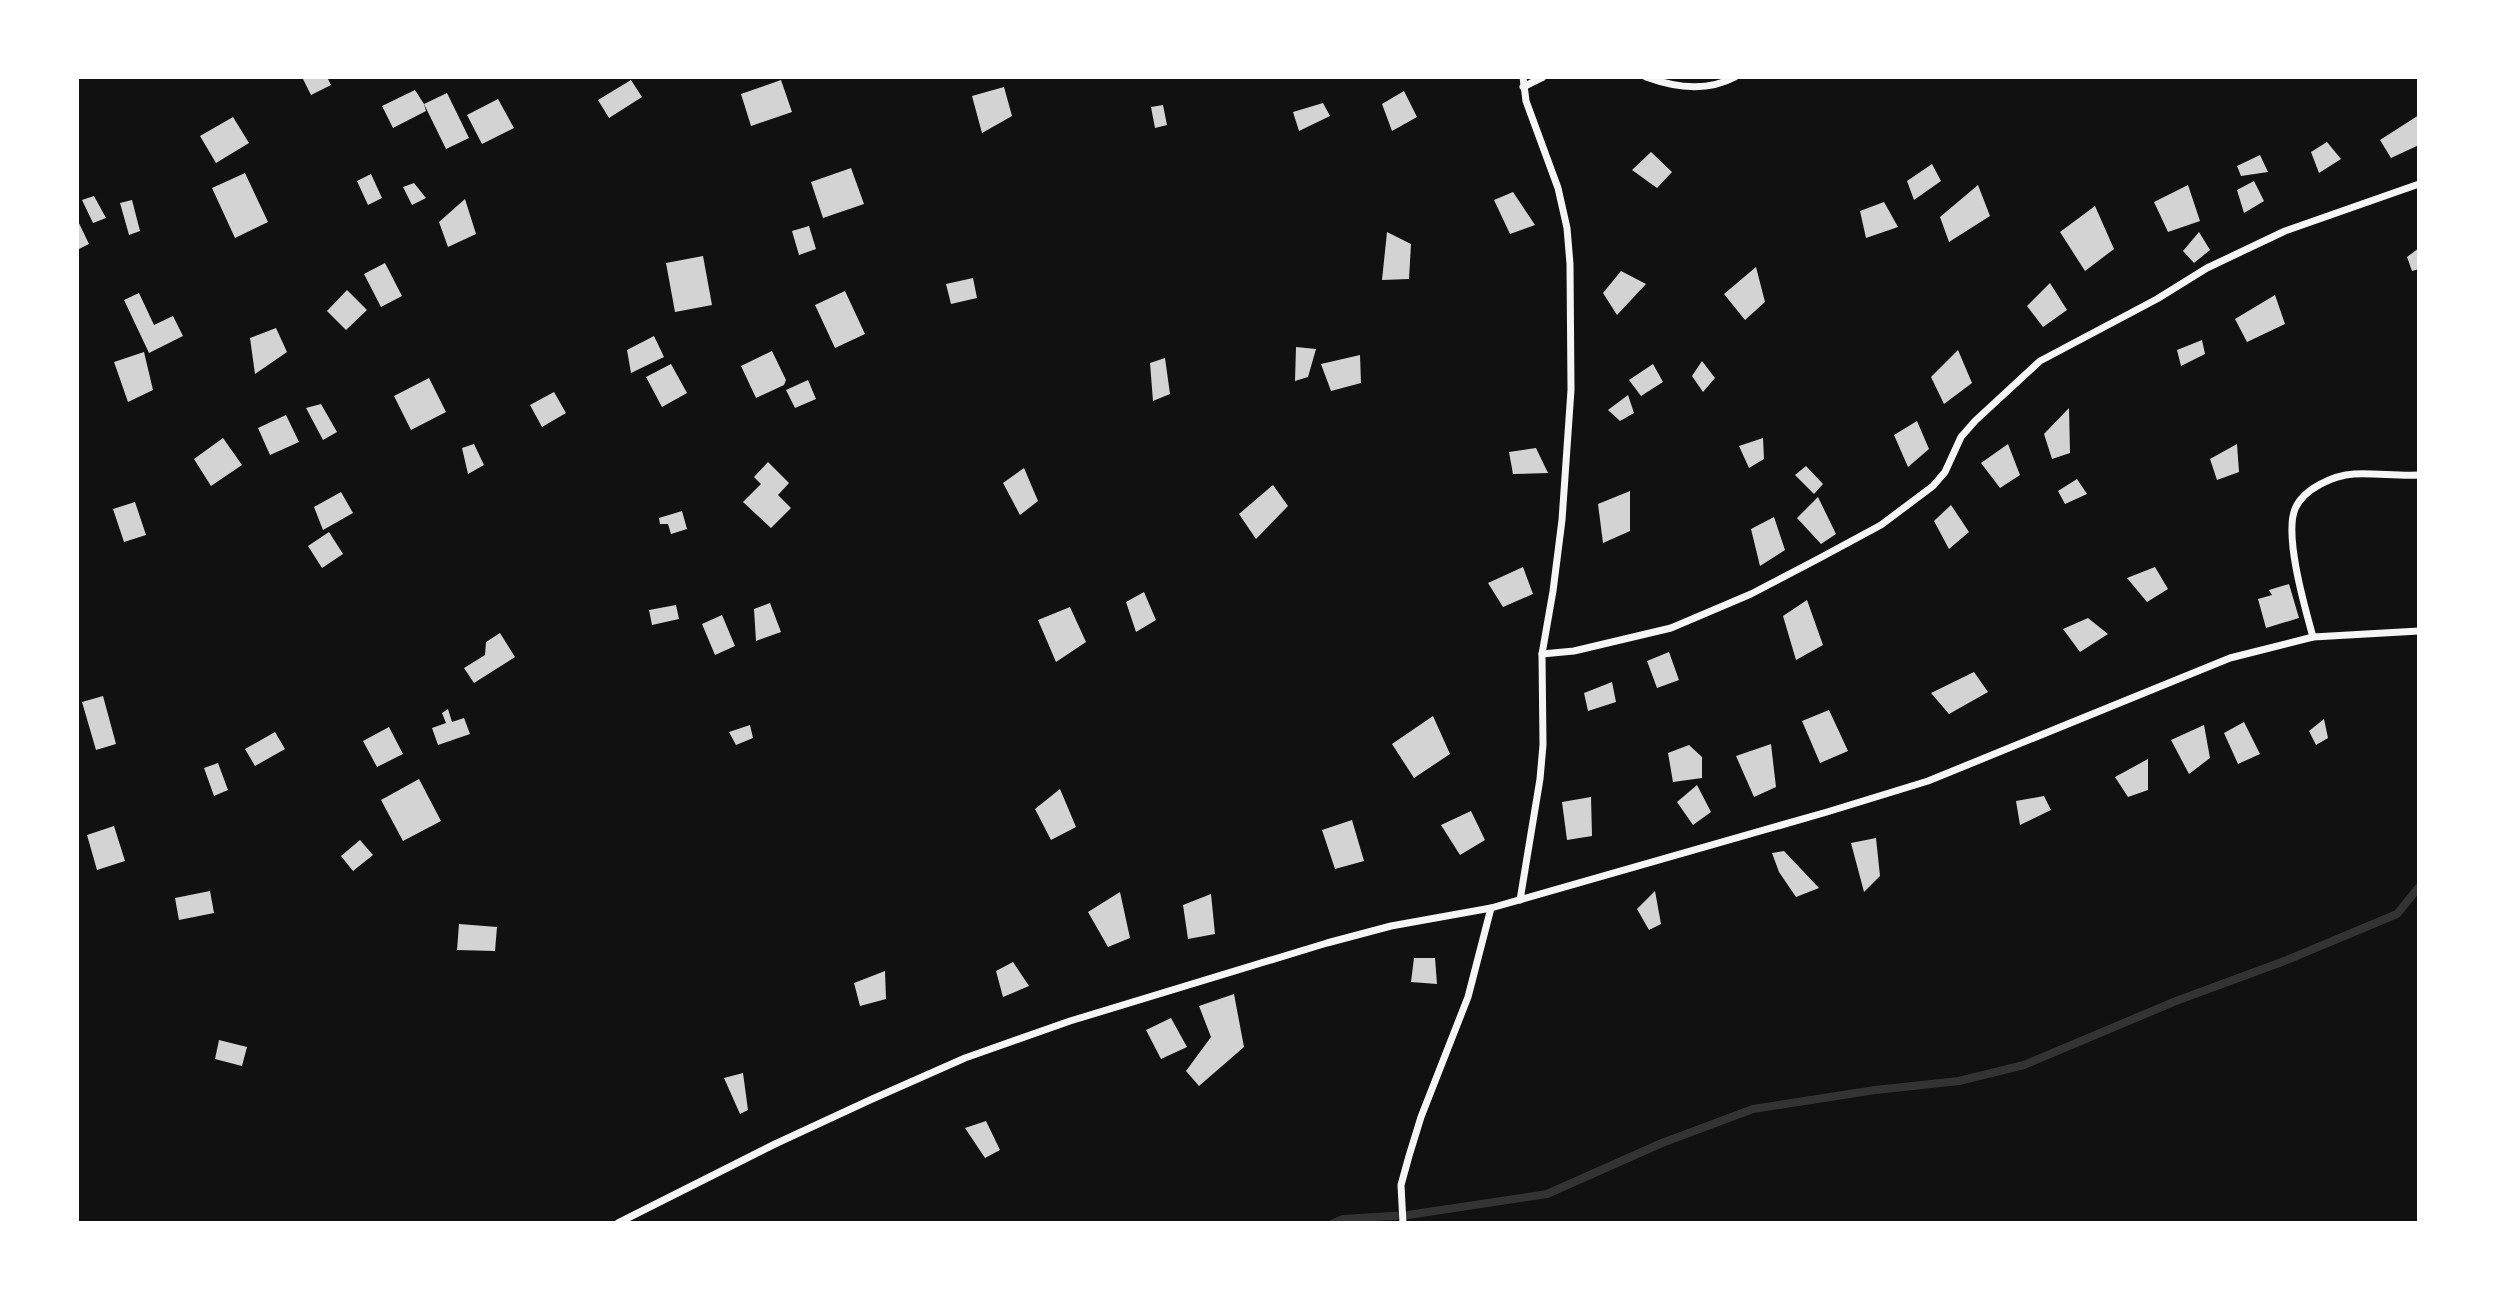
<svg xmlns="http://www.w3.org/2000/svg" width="2496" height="1300" viewBox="0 0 2496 1300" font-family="'PT Sans',sans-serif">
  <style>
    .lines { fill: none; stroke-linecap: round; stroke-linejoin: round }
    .stream { stroke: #333; stroke-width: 8 }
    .building { fill: #d3d3d3 }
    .minor { stroke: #f5f5f5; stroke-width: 7 }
  </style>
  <rect width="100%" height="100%" fill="#111"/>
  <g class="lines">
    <polyline class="stream" points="1334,1223 1343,1219 1408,1215 1547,1194 1662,1143 1753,1109 1875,1090 1959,1081 2024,1065 2176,1001 2287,960 2397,914 2419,887"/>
  </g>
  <g class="building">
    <polygon points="302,77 327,77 331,85 311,95"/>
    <polygon points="631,80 642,97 609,118 598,100"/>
    <polygon points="781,80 792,112 751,126 741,94"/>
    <polygon points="1004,87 1012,116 982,133 972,96"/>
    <polygon points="415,90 424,104 426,111 393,128 382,106"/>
    <polygon points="1404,91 1417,117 1392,131 1382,104"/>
    <polygon points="447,93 469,138 446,149 424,104"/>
    <polygon points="498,99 514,128 482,144 467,115"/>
    <polygon points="1323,103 1330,116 1299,131 1293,112"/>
    <polygon points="1163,105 1167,125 1155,128 1151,107"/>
    <polygon points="2419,115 2419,145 2391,158 2380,140"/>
    <polygon points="233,117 249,143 216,163 200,136"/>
    <polygon points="2327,142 2341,159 2319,173 2311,152"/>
    <polygon points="1651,152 1672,172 1657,188 1632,170"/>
    <polygon points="2260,155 2268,172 2241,176 2237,166"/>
    <polygon points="1932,164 1941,181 1914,200 1907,181"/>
    <polygon points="851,168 864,204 823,218 811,182"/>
    <polygon points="245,173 268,222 235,238 212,188"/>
    <polygon points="371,174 382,198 368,205 357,181"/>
    <polygon points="2254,181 2264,201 2244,213 2237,190"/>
    <polygon points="414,183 426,198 412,205 403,187"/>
    <polygon points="1978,185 1990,216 1949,242 1940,217"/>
    <polygon points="2188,185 2200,221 2168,232 2154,202"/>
    <polygon points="1513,192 1535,225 1510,234 1494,200"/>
    <polygon points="94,196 106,218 93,223 82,200"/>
    <polygon points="465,199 476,234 448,247 439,222"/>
    <polygon points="132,200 140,231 129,235 120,203"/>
    <polygon points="1884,202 1898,227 1866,238 1860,211"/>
    <polygon points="2095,206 2114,249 2085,271 2060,232"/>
    <polygon points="77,219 89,244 77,250"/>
    <polygon points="809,226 816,249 799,255 792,231"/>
    <polygon points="1387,232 1411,244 1409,279 1382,280"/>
    <polygon points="2199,232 2210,250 2194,263 2183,251"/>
    <polygon points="2419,248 2419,269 2412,271 2407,257"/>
    <polygon points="703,256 712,305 675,312 666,263"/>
    <polygon points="385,263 402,296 381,307 364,274"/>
    <polygon points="1756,267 1765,302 1745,320 1724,294"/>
    <polygon points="1621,271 1646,284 1617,315 1603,293"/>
    <polygon points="973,278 977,298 951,304 946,284"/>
    <polygon points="2050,283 2067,310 2043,327 2027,306"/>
    <polygon points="347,290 367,310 346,330 327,311"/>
    <polygon points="845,291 865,334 835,348 815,305"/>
    <polygon points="139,293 154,325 173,316 183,336 149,353 124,300"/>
    <polygon points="2275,295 2285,324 2247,342 2235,319"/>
    <polygon points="276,328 287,352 255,374 250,338"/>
    <polygon points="654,336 664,357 631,373 627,350"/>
    <polygon points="2202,340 2205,354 2181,366 2177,350"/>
    <polygon points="1296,347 1316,349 1308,377 1295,381"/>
    <polygon points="1958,350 1972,383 1944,404 1931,377"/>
    <polygon points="772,351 786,380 784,385 756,398 741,366"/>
    <polygon points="144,352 153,390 128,402 114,362"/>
    <polygon points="1360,355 1361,383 1331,391 1321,364"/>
    <polygon points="1165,358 1170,394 1153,401 1150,363"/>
    <polygon points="1702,361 1715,378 1703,392 1692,376"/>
    <polygon points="671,364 687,393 662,407 646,377"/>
    <polygon points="1653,364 1663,382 1641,396 1629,380"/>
    <polygon points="429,378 446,412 411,430 394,396"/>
    <polygon points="808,380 816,399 795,408 786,390"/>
    <polygon points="554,392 566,413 542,427 530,405"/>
    <polygon points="1628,395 1634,413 1620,421 1608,410"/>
    <polygon points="321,404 337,432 323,440 306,408"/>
    <polygon points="2069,408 2070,453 2052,459 2044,434"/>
    <polygon points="286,415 299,442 270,455 258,428"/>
    <polygon points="1917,421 1929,449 1908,467 1894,435"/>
    <polygon points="223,438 242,465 211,486 194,459"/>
    <polygon points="1763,438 1764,459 1749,468 1739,446"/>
    <polygon points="474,444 484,465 468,474 462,448"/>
    <polygon points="2008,444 2020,475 2000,488 1981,463"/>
    <polygon points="2237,444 2239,472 2217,480 2210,459"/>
    <polygon points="1536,448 1548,473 1513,474 1509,452"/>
    <polygon points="768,462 789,483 778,495 791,508 771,528 743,502 761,484 754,477"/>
    <polygon points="1806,466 1823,484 1814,494 1795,475"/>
    <polygon points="1024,468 1038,501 1020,515 1003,483"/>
    <polygon points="2077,479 2087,494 2065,504 2058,491"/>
    <polygon points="1273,485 1288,506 1256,539 1239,514"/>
    <polygon points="1630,491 1630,531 1603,543 1598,504"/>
    <polygon points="341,492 353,513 323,530 314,507"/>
    <polygon points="1818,497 1836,534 1821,544 1797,518"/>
    <polygon points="135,502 146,535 124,542 113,509"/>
    <polygon points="1951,505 1969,532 1949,549 1934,521"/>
    <polygon points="682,511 687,529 671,534 668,524 660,524 659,518"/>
    <polygon points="1774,517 1785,550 1760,566 1751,529"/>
    <polygon points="329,532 343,554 322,568 308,546"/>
    <polygon points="1523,567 1533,594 1503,607 1488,583"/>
    <polygon points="2155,567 2168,589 2147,602 2127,578"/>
    <polygon points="2289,584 2299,618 2266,628 2258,599 2272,595 2269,590"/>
    <polygon points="1144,592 1156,620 1136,632 1126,602"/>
    <polygon points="1807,600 1823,645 1796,660 1783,616"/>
    <polygon points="770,603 781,632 756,641 754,609"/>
    <polygon points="676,605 679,619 652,625 649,610"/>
    <polygon points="1070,607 1086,642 1056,662 1038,620"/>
    <polygon points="722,615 735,646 715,655 702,624"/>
    <polygon points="2088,618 2108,634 2080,652 2063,629"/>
    <polygon points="500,633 515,657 474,683 464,668 485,655 486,642"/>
    <polygon points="1669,652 1679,680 1657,688 1647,661"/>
    <polygon points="1974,672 1988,692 1949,714 1931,693"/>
    <polygon points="1612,682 1616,702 1588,711 1584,693"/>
    <polygon points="103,696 116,744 96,750 82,702"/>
    <polygon points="448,709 452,722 464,718 470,734 438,745 432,728 446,723 442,713"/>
    <polygon points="1829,710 1848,751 1820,763 1802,721"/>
    <polygon points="1433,716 1450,754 1414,778 1392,744"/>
    <polygon points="2324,719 2328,738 2316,745 2309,731"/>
    <polygon points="2244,722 2260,754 2238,764 2224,733"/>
    <polygon points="750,725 753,738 736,745 729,732"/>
    <polygon points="2204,725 2210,758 2189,774 2171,740"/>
    <polygon points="389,727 403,754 377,767 363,741"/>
    <polygon points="275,732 285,749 255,766 245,749"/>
    <polygon points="1771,744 1776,787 1754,797 1736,756"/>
    <polygon points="1689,745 1702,757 1702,778 1673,782 1668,753"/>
    <polygon points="2148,759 2148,790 2128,797 2115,777"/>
    <polygon points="218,763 228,790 214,796 204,768"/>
    <polygon points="419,779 441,821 403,841 381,800"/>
    <polygon points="1697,785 1711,812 1693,825 1677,802"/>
    <polygon points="1060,789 1076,827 1051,840 1035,809"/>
    <polygon points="2044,796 2051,810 2020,825 2016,801"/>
    <polygon points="1591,797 1592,836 1567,840 1562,802"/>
    <polygon points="1471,811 1485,840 1460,855 1441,825"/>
    <polygon points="1352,820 1364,861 1335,869 1322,830"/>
    <polygon points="114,826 125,861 97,870 87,835"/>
    <polygon points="1876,838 1880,876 1864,892 1851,843"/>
    <polygon points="360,840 373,855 353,871 341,856"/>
    <polygon points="1784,851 1819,888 1796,897 1779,872 1772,853"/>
    <polygon points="210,891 214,913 179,920 175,898"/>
    <polygon points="1655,891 1661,924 1649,930 1637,909"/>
    <polygon points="1120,892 1130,938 1108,947 1088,912"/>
    <polygon points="1211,894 1215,934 1188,939 1183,905"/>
    <polygon points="459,924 497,927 495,951 457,950"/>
    <polygon points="1414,958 1435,958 1437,984 1411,982"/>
    <polygon points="1013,962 1029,986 1003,997 996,971"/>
    <polygon points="885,971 886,999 860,1006 854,983"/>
    <polygon points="1234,994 1244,1047 1199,1086 1186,1071 1211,1037 1199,1006"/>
    <polygon points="1171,1018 1187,1047 1161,1059 1146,1030"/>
    <polygon points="219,1040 247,1047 242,1066 215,1059"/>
    <polygon points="743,1073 748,1110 740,1114 724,1078"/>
    <polygon points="986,1121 1000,1150 985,1158 965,1128"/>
  </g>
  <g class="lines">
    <g class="minor">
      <path d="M 1646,77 C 1676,88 1707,92 1735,77"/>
      <polyline points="1523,87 1543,77"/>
      <path d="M 2313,637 C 2305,608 2284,536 2295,509 C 2303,489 2334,475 2354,474 C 2375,473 2397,476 2419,475"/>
      <polyline points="1542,654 1574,651 1671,628 1751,594 1818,559 1881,525 1933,486 1945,472 1961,437 1975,421 2040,361 2157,299 2207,268 2285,231 2419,184"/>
      <polyline points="1520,900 1540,779 1543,745 1542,654 1553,591 1562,520 1571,390 1570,264 1567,228 1558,188 1526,101 1523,77"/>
      <polyline points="618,1223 775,1144 870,1100 965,1058 1070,1021 1327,943 1391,926 1491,908 1827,812 1928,781 2230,658 2313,637 2419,631"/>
      <polyline points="1403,1223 1401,1185 1409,1156 1421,1117 1468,997 1491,908"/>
    </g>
  </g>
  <rect width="2496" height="1300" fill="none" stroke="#ffffff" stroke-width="158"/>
</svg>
